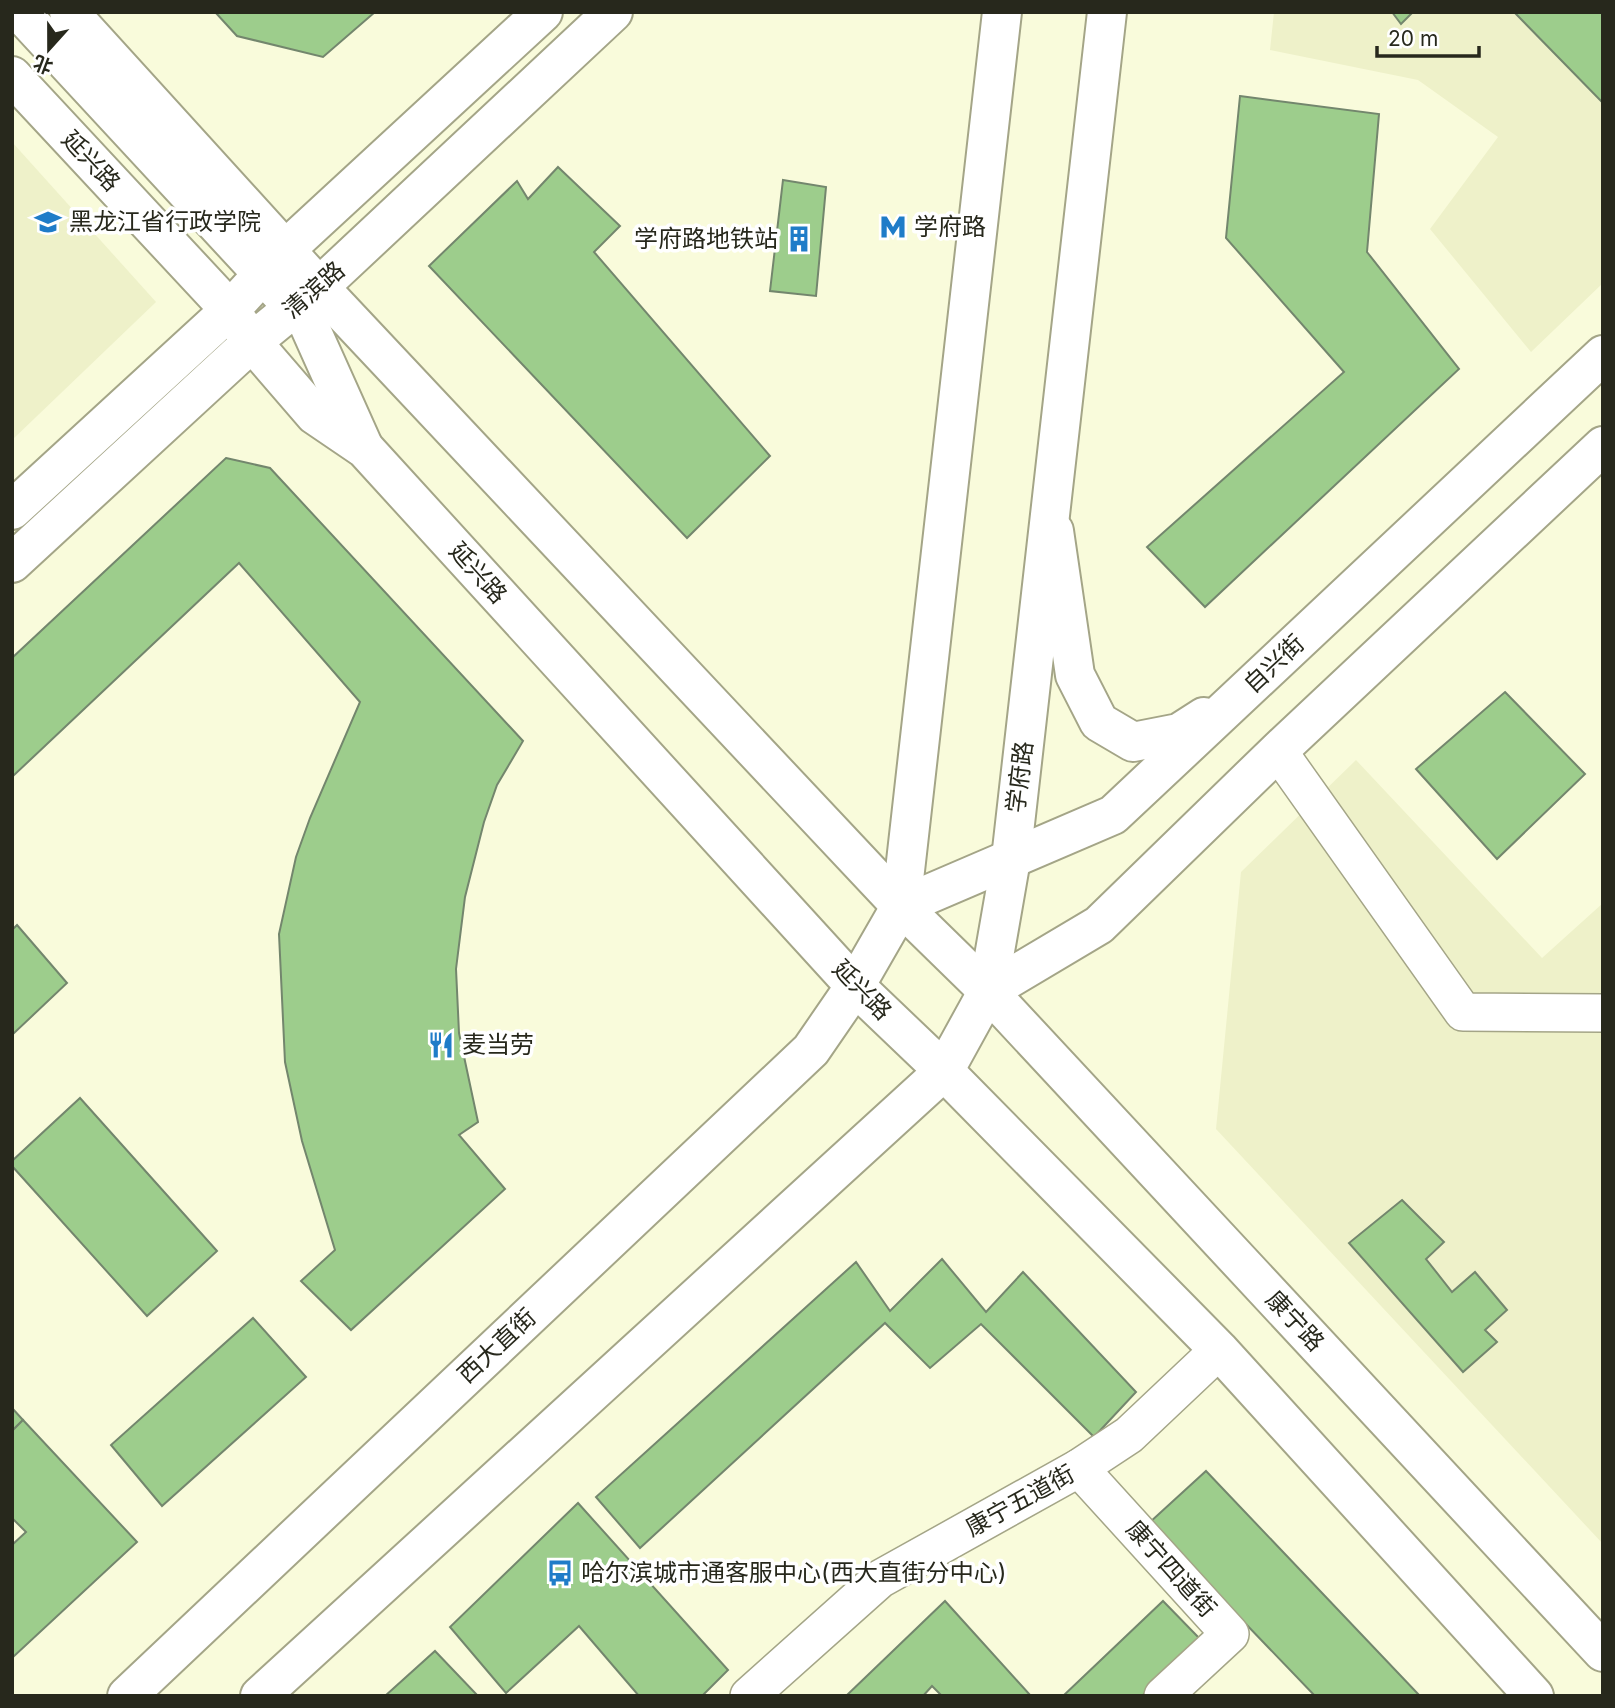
<svg xmlns="http://www.w3.org/2000/svg" width="1615" height="1708" viewBox="0 0 1615 1708" font-family="Inter,'Noto Sans SC',sans-serif">
  <style>
    .built { fill: #eef1c9 }
    .building { fill: #9dcd8c; stroke: #73866d; stroke-width: 2 }
    .lines { fill: none; stroke-linecap: round; stroke-linejoin: round }
    .minor-casing { stroke: #a4a587; stroke-width: 40 }
    .major-casing { stroke: #a4a587; stroke-width: 42 }
    .highway-casing { stroke: #a4a587; stroke-width: 42 }
    .minor { stroke: #fff; stroke-width: 37 }
    .major { stroke: #fff; stroke-width: 38 }
    .highway { stroke: #fff; stroke-width: 38 }
    .labels { text-anchor: middle; stroke-width: 7; stroke-linejoin: round; paint-order: stroke }
    .street-label { font-size: 24px; fill: #27281c; stroke: #fff }
    .poi-label { font-size: 24px; fill: #27281c; stroke: #fff; text-anchor: start }
  </style>
  <rect width="100%" height="100%" fill="#f9fbdb"/>
  <g class="built">
    <polygon points="1274,12 1603,12 1603,283 1531,352 1430,229 1498,137 1418,80 1270,50"/>
    <polygon points="12,142 156,302 12,440"/>
    <polygon points="1356,760 1542,958 1603,903 1603,1544 1216,1129 1241,872"/>
  </g>
  <g class="building">
    <polygon points="215,12 375,12 323,57 237,36"/>
    <polygon points="1392,12 1413,12 1401,24"/>
    <polygon points="1514,12 1603,12 1603,103"/>
    <polygon points="1240,96 1379,114 1367,252 1459,369 1205,607 1147,547 1344,372 1226,238"/>
    <polygon points="558,167 620,226 594,252 770,456 687,538 429,266 517,181 528,199"/>
    <polygon points="783,180 826,187 816,296 770,291"/>
    <polygon points="226,458 270,468 523,741 497,785 484,822 465,897 456,969 459,1033 478,1122 459,1135 505,1189 351,1330 301,1281 335,1250 302,1141 285,1062 279,934 296,857 310,818 360,702 239,563 12,777 12,658"/>
    <polygon points="1505,692 1585,774 1497,859 1416,769"/>
    <polygon points="17,925 67,983 12,1035 12,930"/>
    <polygon points="80,1098 217,1251 147,1316 12,1166 12,1161"/>
    <polygon points="1402,1200 1444,1242 1426,1259 1452,1292 1475,1272 1507,1310 1485,1330 1497,1342 1463,1372 1349,1243"/>
    <polygon points="942,1259 986,1312 1023,1272 1136,1392 1094,1437 981,1324 930,1368 885,1323 640,1548 596,1497 856,1262 890,1311"/>
    <polygon points="253,1318 306,1377 162,1506 111,1445"/>
    <polygon points="12,1408 23,1420 12,1431"/>
    <polygon points="23,1420 137,1542 12,1658 12,1545 26,1532 12,1518 12,1431"/>
    <polygon points="1206,1471 1420,1696 1315,1696 1149,1523"/>
    <polygon points="578,1503 728,1670 702,1696 639,1696 579,1626 506,1693 450,1627"/>
    <polygon points="945,1601 1031,1696 942,1696 932,1686 923,1696 846,1696"/>
    <polygon points="1163,1601 1201,1640 1142,1696 1063,1696"/>
    <polygon points="435,1651 478,1696 385,1696"/>
  </g>
  <g class="lines">
    <g class="minor-casing">
      <g id="minor">
        <polyline points="1278,751 1463,1012 1603,1013"/>
        <polyline points="1079,1468 1230,1634 1163,1696"/>
        <polyline points="749,1696 880,1579 1079,1468 1129,1435 1219,1350"/>
      </g>
    </g>
    <g class="major-casing">
      <g id="major">
        <polyline points="20,12 308,323 364,448"/>
        <polyline points="69,12 319,287 901,906 988,991 1603,1652"/>
        <polyline points="12,76 230,310 252,342 315,415 365,449 855,986 944,1071 1219,1350 1534,1696"/>
        <polyline points="12,510 230,310 285,250 543,12"/>
        <polyline points="1054,531 1075,675 1099,722 1133,742 1179,733 1204,717"/>
        <polyline points="12,563 252,342 319,287 613,12"/>
        <polyline points="901,906 1113,815 1603,355"/>
        <polyline points="988,991 1099,925 1278,751 1603,446"/>
      </g>
    </g>
    <g class="highway-casing">
      <g id="highway">
        <polyline points="127,1696 811,1050 855,986 901,906 1002,12"/>
        <polyline points="260,1696 944,1071 988,991 1011,859 1107,12"/>
      </g>
    </g>
    <use href="#minor" class="minor"/>
    <use href="#major" class="major"/>
    <use href="#highway" class="highway"/>
  </g>
  <defs>
    <g id="university-bare" transform="scale(2.1)"><path d="M0-5L7-2L0 1L-7-2ZM-4 1L0 2.5L4 1V4Q0 6-4 4Z" fill="#1f7cc8" stroke="#fff" stroke-width="2.5" paint-order="stroke"/></g>
    <g id="metro-bare" transform="scale(2.1)"><path d="M-5.5 5V-5H-3L0 0L3-5H5.5V5H3V-.5L0 4L-3-.5V5Z" fill="#1f7cc8" stroke="#fff" stroke-width="2.5" paint-order="stroke"/></g>
    <g id="building-bare" transform="scale(2.1)"><path d="M-4-6H4V6H1V3H-1V6H-4ZM-2.5-4.3h1.7v1.8h-1.7ZM.8-4.3h1.7v1.8H.8ZM-2.5-1h1.7V.8h-1.7ZM.8-1h1.7V.8H.8Z" fill="#1f7cc8" stroke="#fff" stroke-width="2.5" paint-order="stroke"/></g>
    <g id="restaurant-bare" transform="scale(2.1)"><path d="M-5-6h1v4h1v-4h1v4h1v-4h1v5L-1.5 .5V6h-2V.5L-5-1ZM5-6V6H3V1.5H1.5Q1.5-4 5-6Z" fill="#1f7cc8" stroke="#fff" stroke-width="2.5" paint-order="stroke"/></g>
    <g id="bus-bare" transform="scale(2.1)"><path d="M-5-6H5V4H4V6H2V4H-2V6H-4V4H-5ZM-3.5-4V0h7V-4ZM-3.5 1.2v1.5H-2V1.2ZM2 1.2v1.5H3.5V1.2Z" fill="#1f7cc8" stroke="#fff" stroke-width="2.5" paint-order="stroke"/></g>
  </defs>
  <g fill-rule="evenodd">
    <use href="#university-bare" x="48" y="222"/>
    <use href="#metro-bare" x="893" y="227"/>
    <use href="#building-bare" x="799" y="239"/>
    <use href="#restaurant-bare" x="441" y="1045"/>
    <use href="#bus-bare" x="560" y="1573"/>
  </g>
  <g class="labels">
    <g class="street-label">
      <text transform="translate(91 161) rotate(47)" y="8">延兴路</text>
      <text transform="translate(314 290) rotate(-41)" y="8">清滨路</text>
      <text transform="translate(478 573) rotate(48)" y="8">延兴路</text>
      <text transform="translate(1274 664) rotate(-43)" y="8">自兴街</text>
      <text transform="translate(1020 777) rotate(-83)" y="8">学府路</text>
      <text transform="translate(862 990) rotate(46)" y="8">延兴路</text>
      <text transform="translate(1295 1321) rotate(47)" y="8">康宁路</text>
      <text transform="translate(497 1346) rotate(-43)" y="8">西大直街</text>
      <text transform="translate(1020 1501) rotate(-29)" y="8">康宁五道街</text>
      <text transform="translate(1171 1569) rotate(48)" y="8">康宁四道街</text>
    </g>
    <g class="poi-label">
      <text x="69" y="230">黑龙江省行政学院</text>
      <text x="914" y="235">学府路</text>
      <text x="778" y="247" text-anchor="end">学府路地铁站</text>
      <text x="462" y="1053">麦当劳</text>
      <text x="581" y="1581">哈尔滨城市通客服中心(西大直街分中心)</text>
    </g>
  </g>
  <rect width="1615" height="1708" fill="none" stroke="#27281c" stroke-width="28"/>
  <g transform="translate(49 49) rotate(201)" stroke="#ffffff" stroke-width="5" paint-order="stroke">
  <path d="M0-5L12 26L0 18L-12 26Z" fill="#27281c"/>
  <text y="-10" font-size="19" font-weight="bold" text-anchor="middle" fill="#27281c">北</text>
  </g>
  <path d="M1377 46v10h102v-10" fill="none" stroke="#27281c" stroke-width="3.5"/>
  <text x="1388" y="46" font-size="21" fill="#27281c" stroke="#ffffff" stroke-width="5" paint-order="stroke">20 m</text>
</svg>
